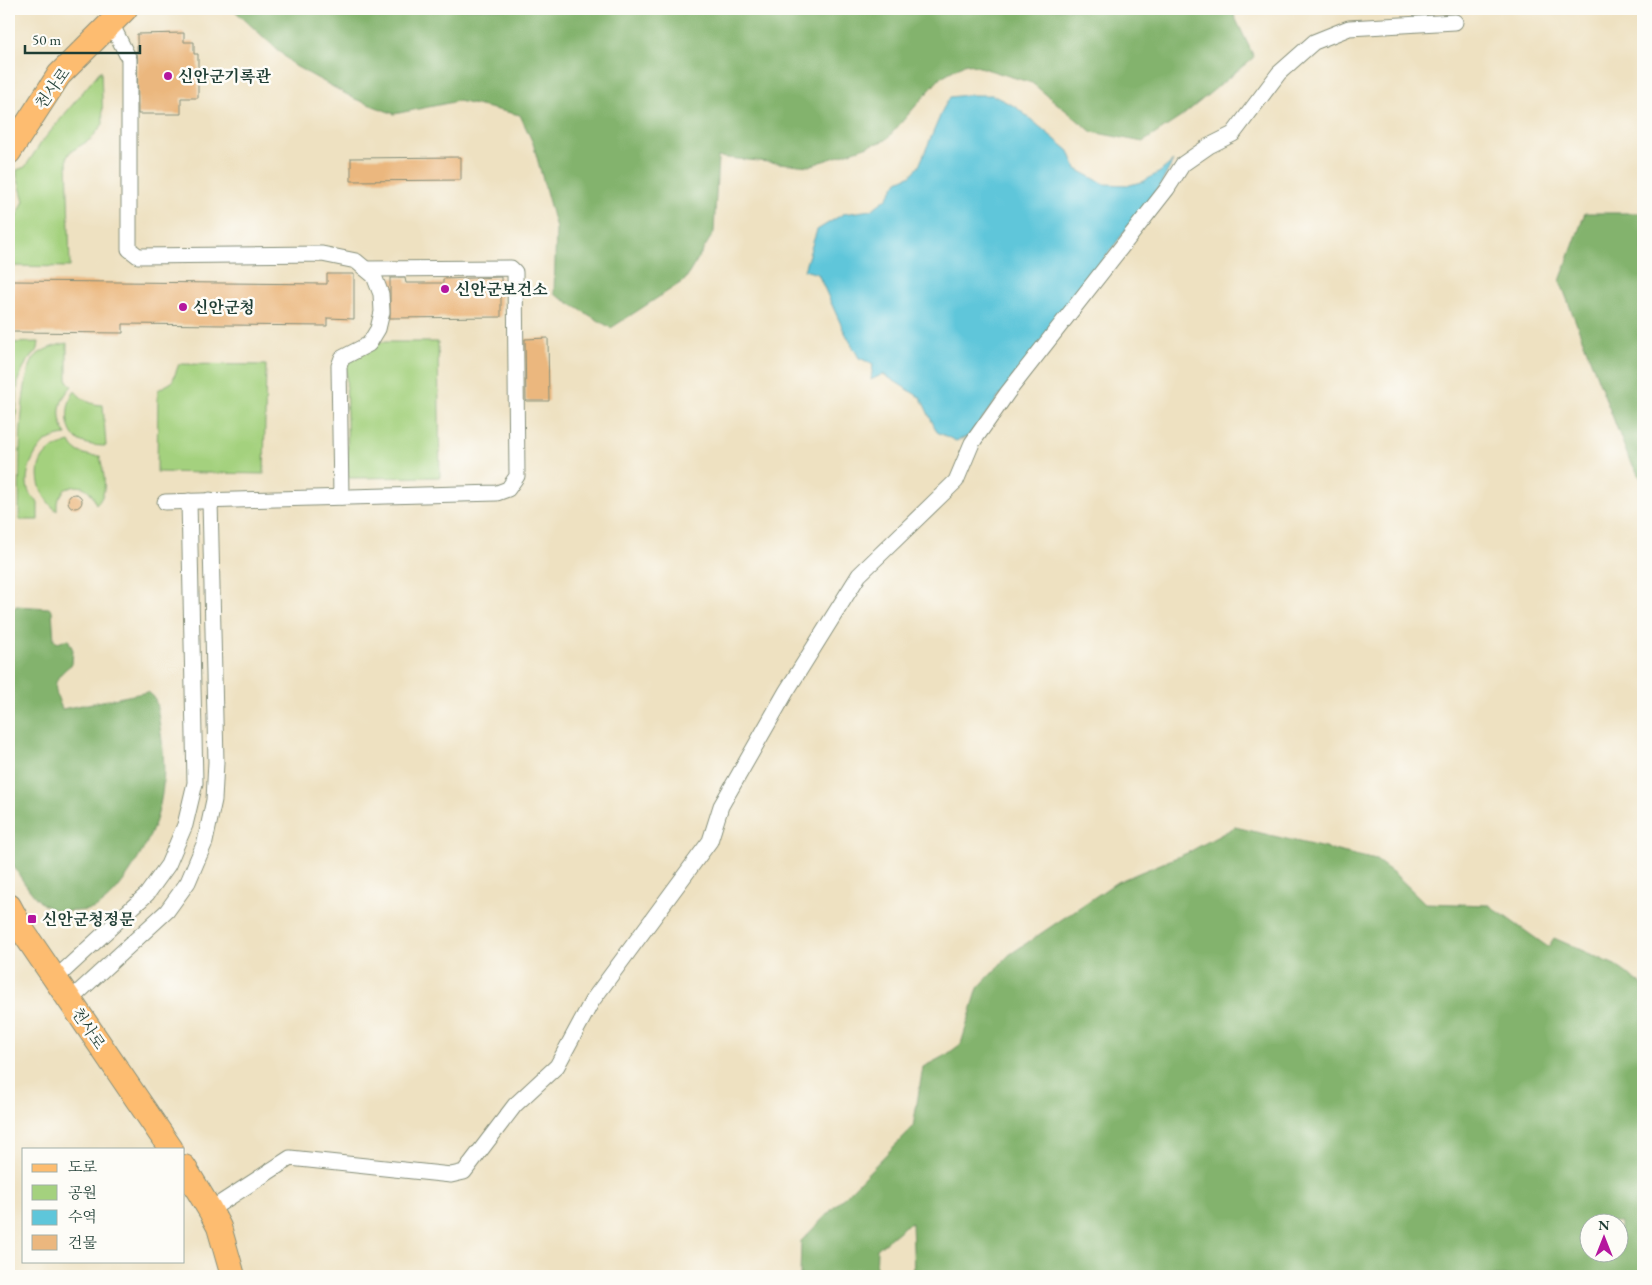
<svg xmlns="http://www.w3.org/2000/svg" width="1652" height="1285" viewBox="0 0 1652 1285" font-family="'EB Garamond','Noto Serif KR',serif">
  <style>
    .green { fill: #a4d17e; stroke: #628759 }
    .forest { fill: #83b36d; stroke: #517850; fill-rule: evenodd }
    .water { fill: #5ec6da; stroke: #3e8287 }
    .building { fill: #ebb77e }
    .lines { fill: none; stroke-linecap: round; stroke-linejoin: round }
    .street-casing { stroke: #868f7a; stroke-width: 17 }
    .primary-casing { stroke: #868f7a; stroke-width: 26 }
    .street { stroke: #fff; stroke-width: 15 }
    .primary { stroke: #fdbc6f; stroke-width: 24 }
    .poi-dot { fill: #b5179e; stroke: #fdfcf7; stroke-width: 2 }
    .labels { text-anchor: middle; stroke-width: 5; stroke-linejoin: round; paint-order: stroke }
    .poi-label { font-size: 16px; font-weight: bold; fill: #1f3d34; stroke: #fdfcf7; text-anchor: start }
    .street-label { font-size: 16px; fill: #1f3d34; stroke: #fdfcf7 }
  </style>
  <rect width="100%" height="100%" fill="#fdfcf7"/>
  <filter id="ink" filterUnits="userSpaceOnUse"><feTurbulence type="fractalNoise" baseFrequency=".02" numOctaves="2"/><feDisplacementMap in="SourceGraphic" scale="10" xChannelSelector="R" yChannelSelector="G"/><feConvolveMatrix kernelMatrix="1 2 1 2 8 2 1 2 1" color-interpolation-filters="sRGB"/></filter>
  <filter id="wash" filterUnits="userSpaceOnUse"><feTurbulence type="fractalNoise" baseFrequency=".0096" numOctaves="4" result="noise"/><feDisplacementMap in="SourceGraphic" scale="20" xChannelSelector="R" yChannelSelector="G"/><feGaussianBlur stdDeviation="1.12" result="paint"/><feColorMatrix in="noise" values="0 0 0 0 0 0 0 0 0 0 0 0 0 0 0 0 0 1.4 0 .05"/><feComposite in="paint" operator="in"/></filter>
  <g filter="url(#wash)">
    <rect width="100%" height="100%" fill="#eee1c1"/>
    <g class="green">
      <polygon points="101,70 103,124 91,139 70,152 67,157 70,267 9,266 9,232 24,201 17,176 17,170 25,167 41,143"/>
      <polygon points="39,342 38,349 27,361 18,380 13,470 13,503 9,540 11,602 9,607 9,343"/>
      <polygon points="380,342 438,342 440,477 348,478 346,366 352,358"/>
      <path d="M 67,343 L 67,379 L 69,384 L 72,386 C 58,401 56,416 66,435 C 58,436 50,438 44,443 C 30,456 17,490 38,502 L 38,520 L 19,520 C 20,487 17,378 35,357 C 42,349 57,345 67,343 Z"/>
      <polygon points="179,364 266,365 264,474 157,472 158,390 172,382"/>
      <path d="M 75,391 C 82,400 92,405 103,405 L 106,446 C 97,446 86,445 78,440 C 64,430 65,404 75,391 Z"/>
      <path d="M 70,442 C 75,454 88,456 100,456 C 103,472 110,492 96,505 C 91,487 81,482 64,490 L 57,502 L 57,511 C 37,496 28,461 55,447 C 60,445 65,444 70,442 Z"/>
    </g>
    <g class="forest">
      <polygon points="233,9 1231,9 1254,57 1181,117 1143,142 1092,132 1032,83 966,63 941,77 886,140 809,166 718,157 714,232 685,280 611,328 554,294 556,228 533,143 520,115 458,101 394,114 355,99 295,66"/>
      <polygon points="1585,213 1643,213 1643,482 1629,459 1560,281"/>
      <path d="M 16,606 L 49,608 L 52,611 L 54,640 L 58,643 L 68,639 L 73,650 L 72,664 C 51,680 53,686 62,709 L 148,692 C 150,694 152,695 154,697 C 157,702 159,720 160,727 C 165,758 166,785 157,817 C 150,842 121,894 97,907 C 89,911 79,911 71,911 C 60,912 47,909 39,901 C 27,889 17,872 9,858 L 9,616 Z"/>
      <path d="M 1235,827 L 1376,860 L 1395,874 L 1425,903 L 1489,905 L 1548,947 L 1554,938 L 1615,965 L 1643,985 L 1643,1276 L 914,1276 L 912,1223 L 905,1226 L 877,1249 L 876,1276 L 800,1276 L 801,1241 L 913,1127 L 923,1067 L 946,1055 L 961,1044 L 978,988 L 1009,955 L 1117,882 L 1187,853 ZM 1590,1222 L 1620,1222 L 1620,1252 L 1590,1252 Z"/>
    </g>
    <polygon class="water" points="966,95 992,95 1016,107 1069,151 1076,169 1104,184 1130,185 1144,181 1160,172 1173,161 1161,184 969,436 956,441 937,432 921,398 883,374 871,380 873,364 859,358 843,329 818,274 804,270 817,230 843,214 871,210 887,198 898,181 911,175 919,166 943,109 950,97"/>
    <g id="blocks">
      <g class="building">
        <polygon points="184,33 184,42 194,42 194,54 198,54 198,98 181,98 181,114 138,114 137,34"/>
        <polygon points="461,157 461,180 351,181 351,158"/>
        <polygon points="327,274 354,274 354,319 327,318 327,326 123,324 123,333 12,332 13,281 327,284"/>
        <polygon points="501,277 501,317 390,318 390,278 405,278 406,283 443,283 443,279"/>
        <polygon points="548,338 549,401 526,401 525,339"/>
        <circle cx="75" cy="501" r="7"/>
      </g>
    </g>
  </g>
  <g filter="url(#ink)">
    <use href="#blocks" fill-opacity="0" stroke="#868f7a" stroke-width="1"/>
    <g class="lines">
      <g class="street-casing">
        <g id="street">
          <polyline points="111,23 129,59 129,249 138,256 322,254 356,261 374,276 381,294 382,312 378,329 369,344 342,358 339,366 341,497"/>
          <polyline points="165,502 497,493 508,489 517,476 515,272 511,268 366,269"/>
          <polyline points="55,979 147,894 168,865 185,825 195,783 189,501"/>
          <polyline points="70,1000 167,911 188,882 205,842 214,800 216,762 210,500"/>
          <polyline points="210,1210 290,1158 451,1175 464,1172 515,1105 557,1066 592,1001 710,841 721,806 786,692 859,575 956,481 972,443 1008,392 1167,189 1183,164 1209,146 1233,134 1279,73 1314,42 1349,28 1455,22"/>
        </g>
      </g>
      <g class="primary-casing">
        <g id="primary">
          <polyline points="9,152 59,75 125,9"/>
          <polyline points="9,906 22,930 171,1149"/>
          <polyline points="184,1167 210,1210 219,1227 233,1276"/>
        </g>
      </g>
      <use href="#street" class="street"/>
      <use href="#primary" class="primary"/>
    </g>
  </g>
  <g class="poi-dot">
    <circle cx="168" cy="76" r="5"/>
    <circle cx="445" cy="289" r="5"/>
    <circle cx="183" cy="307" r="5"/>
    <rect x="27" y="914" width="10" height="10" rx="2.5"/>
  </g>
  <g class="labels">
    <g class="poi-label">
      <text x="178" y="82">신안군기록관</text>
      <text x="455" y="295">신안군보건소</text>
      <text x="193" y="313">신안군청</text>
      <text x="42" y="925">신안군청정문</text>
    </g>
    <g class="street-label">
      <text transform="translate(52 88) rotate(-54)" y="6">천사로</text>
      <text transform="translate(89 1028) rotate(56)" y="6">천사로</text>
    </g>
  </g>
  <rect width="1652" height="1285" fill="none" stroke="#fdfcf7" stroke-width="30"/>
  <rect x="22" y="1148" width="162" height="115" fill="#fdfcf7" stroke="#a4b0a9"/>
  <rect x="32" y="1164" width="25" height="8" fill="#fdbc6f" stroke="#a4b0a9"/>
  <text x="68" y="1172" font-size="15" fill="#1f3d34">도로</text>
  <rect x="32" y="1185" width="25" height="15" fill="#a4d17e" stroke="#a4b0a9"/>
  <text x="68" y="1198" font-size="15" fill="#1f3d34">공원</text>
  <rect x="32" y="1210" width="25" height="15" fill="#5ec6da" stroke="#a4b0a9"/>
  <text x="68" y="1222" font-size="15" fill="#1f3d34">수역</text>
  <rect x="32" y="1235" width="25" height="15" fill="#ebb77e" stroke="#a4b0a9"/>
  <text x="68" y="1248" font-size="15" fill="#1f3d34">건물</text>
  <g transform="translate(1604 1238)"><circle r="24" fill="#fdfcf7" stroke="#a4b0a9"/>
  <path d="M0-4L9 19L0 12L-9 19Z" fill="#b5179e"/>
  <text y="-8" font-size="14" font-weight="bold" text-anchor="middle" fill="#1f3d34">N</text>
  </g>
  <path d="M25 45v8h115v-8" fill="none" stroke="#1f3d34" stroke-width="2.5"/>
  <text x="32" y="45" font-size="15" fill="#1f3d34" stroke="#fdfcf7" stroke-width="4" paint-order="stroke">50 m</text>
</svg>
